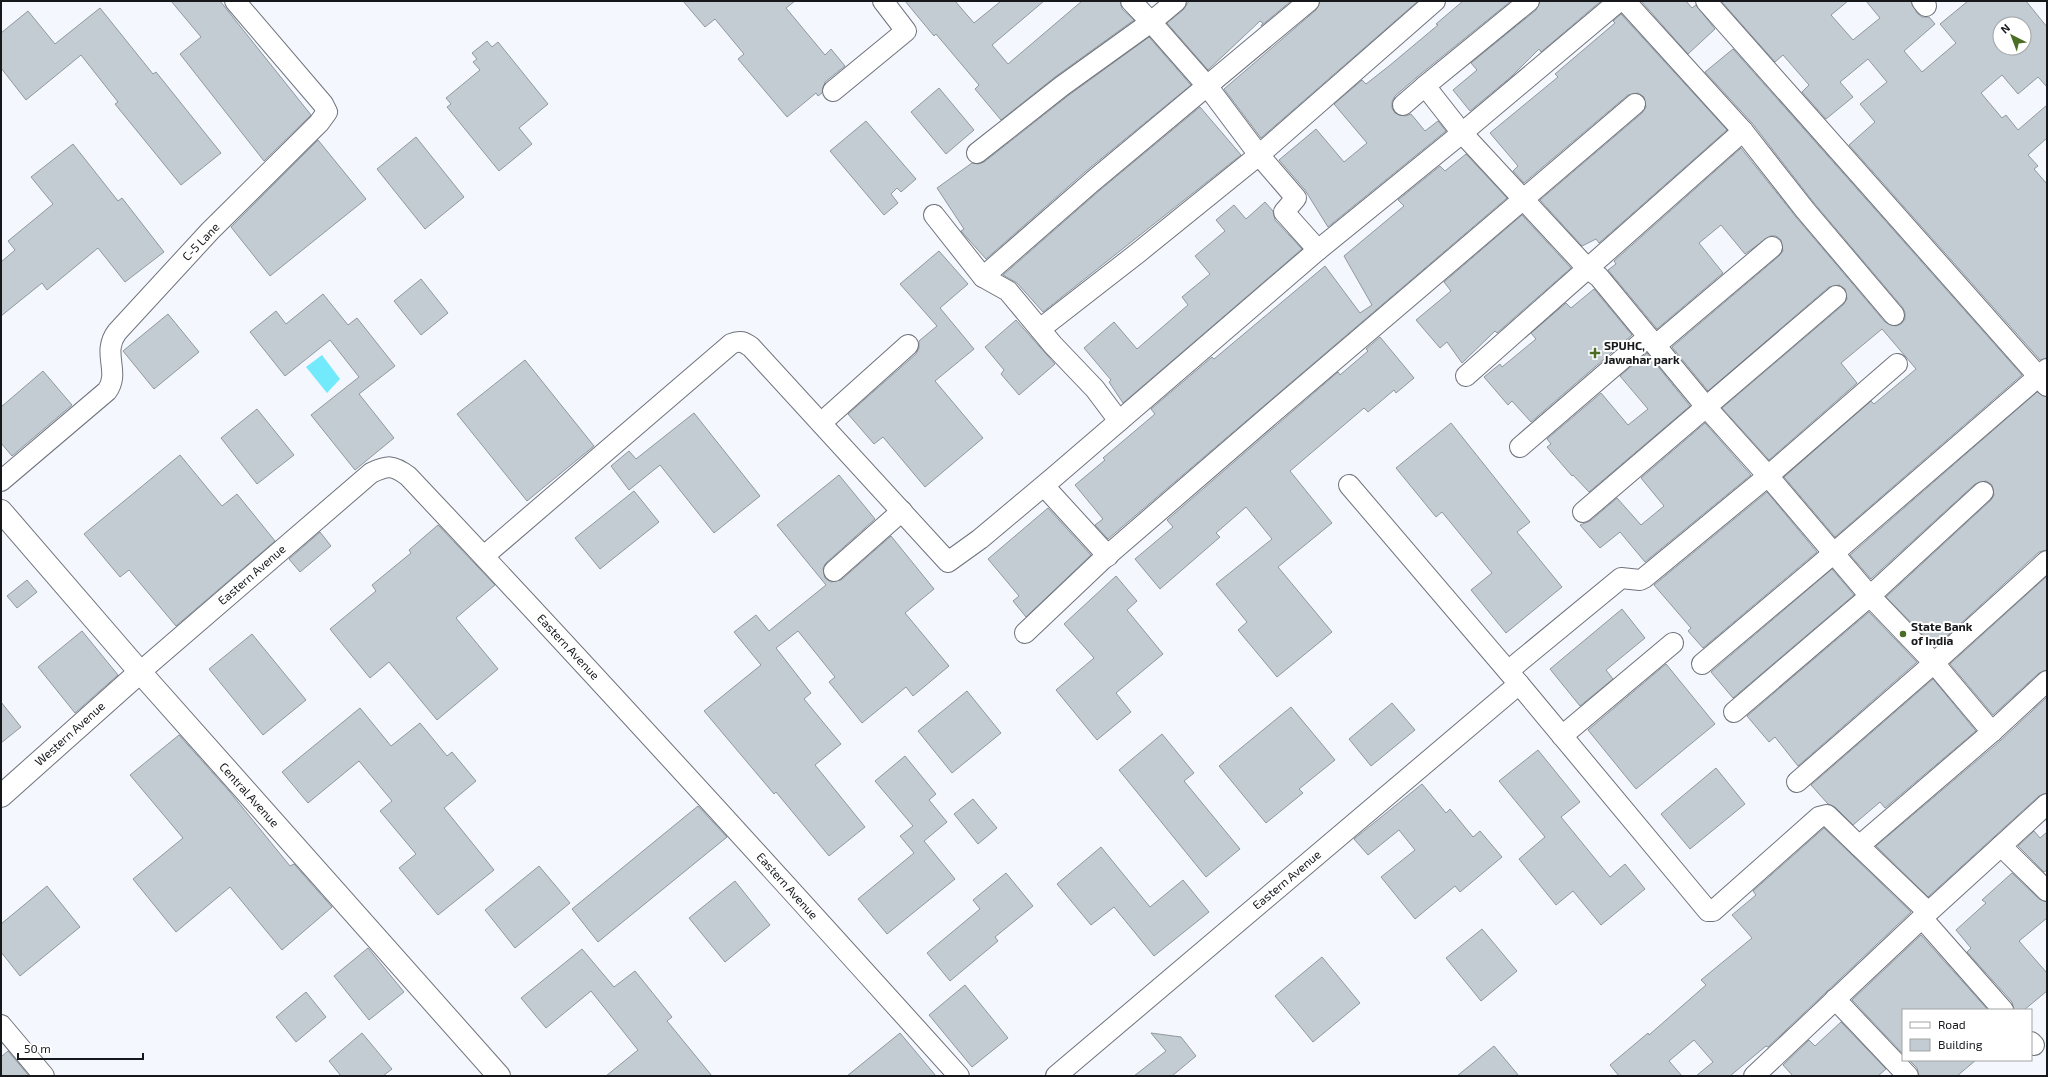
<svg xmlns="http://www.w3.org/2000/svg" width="2048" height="1077" viewBox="0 0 2048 1077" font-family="'Exo 2',sans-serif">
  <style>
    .water { fill: #73e9fc }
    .building { fill: #c2ccd2; stroke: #8f999f; fill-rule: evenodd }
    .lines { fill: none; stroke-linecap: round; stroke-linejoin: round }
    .street-casing { stroke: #6f737c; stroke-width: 22 }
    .secondary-casing { stroke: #6f737c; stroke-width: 24 }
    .street { stroke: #fff; stroke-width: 20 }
    .secondary { stroke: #fff; stroke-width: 22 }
    .poi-dot { fill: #4b6d24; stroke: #fff; stroke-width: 1.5 }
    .labels { text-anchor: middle; stroke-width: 4; stroke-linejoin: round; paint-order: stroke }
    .street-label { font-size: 12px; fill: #16181b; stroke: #fff }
    .poi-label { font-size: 12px; font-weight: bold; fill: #16181b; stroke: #fff; text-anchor: start }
  </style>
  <rect width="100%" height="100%" fill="#f4f7fd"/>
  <polygon class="water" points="322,355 340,379 327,393 306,367"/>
  <g class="building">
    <polygon points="171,1 220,1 311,115 264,161 180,54 201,37"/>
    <polygon points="683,1 795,1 786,8 825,55 831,49 845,66 825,82 822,93 818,96 816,93 787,117 738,59 744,54 715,19 705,27"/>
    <polygon points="905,1 955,1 974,23 1001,1 1044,1 992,45 1008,64 1082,1 1120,1 1122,9 1134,20 1055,77 1001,120 975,89 979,85 936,34 934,36"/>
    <polygon points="1189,1 1291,1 1261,26 1263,23 1260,21 1208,70 1167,23 1183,10"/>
    <polygon points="1320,1 1418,1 1261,138 1224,89 1316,10"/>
    <polygon points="1463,1 1511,1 1417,77 1395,96 1392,102 1392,108 1395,113 1405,116 1411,114 1425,131 1438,121 1446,131 1328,227 1305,190 1279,160 1316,129 1344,162 1367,143 1334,104 1362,80 1366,84 1389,66 1438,25 1436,24"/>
    <polygon points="1540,1 1601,1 1541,52 1539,49 1512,76 1470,111 1453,90 1477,70 1471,63 1536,10"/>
    <polygon points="1641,1 1686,1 1692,8 1696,5 1715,29 1688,54"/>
    <path d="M 1721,1 L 1848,1 L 1831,15 L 1853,40 L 1880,18 L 1866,1 L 1911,1 L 1917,13 L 1922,17 L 1929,17 L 1935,24 L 1904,51 L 1922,72 L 1956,43 L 1940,24 L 1968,1 L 2026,1 L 2047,27 L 2047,87 L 2038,77 L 2018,94 L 2002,75 L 1981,93 L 2002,118 L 2006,115 L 2018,130 L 2047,105 L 2047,138 L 2028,155 L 2038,166 L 2034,169 L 2047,184 L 2047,358 L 2040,360 L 1849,145 L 1875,122 L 1860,104 L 1887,82 L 1868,59 L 1840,82 L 1853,97 L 1826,119 L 1802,92 L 1809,85 L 1783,55 L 1775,62 ZM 2000,24 L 2024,24 L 2024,48 L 2000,48 Z"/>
    <polygon points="100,8 153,74 156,72 221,153 181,185 115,104 118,102 81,55 26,100 1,68 1,33 28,11 55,44"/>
    <polygon points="1621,14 1727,130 1599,243 1596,239 1582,246 1540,200 1642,113 1646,107 1644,97 1638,93 1628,95 1524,183 1513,171 1518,166 1490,133 1558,77 1555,74 1615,23 1613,21"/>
    <polygon points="1149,37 1191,85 1085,172 986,259 961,231 964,229 937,188 972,163 978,164 984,162 1069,95"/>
    <polygon points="487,41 492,47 498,42 548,104 519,128 532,144 499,171 447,107 451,104 446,98 480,70 473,62 477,59 472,53"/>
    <polygon points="1733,49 2022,375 1835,537 1784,477 1871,401 1874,404 1916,369 1906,357 1882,329 1841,363 1857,383 1769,460 1722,408 1843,305 1847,299 1845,289 1839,285 1829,287 1708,391 1672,347 1779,256 1783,251 1781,240 1776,236 1770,236 1745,254 1721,225 1699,243 1723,273 1657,329 1608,270 1616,264 1614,261 1741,148 1796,217 1885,322 1896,326 1901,324 1905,319 1905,313 1903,308 1814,203 1752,123 1705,72"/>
    <polygon points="939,88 974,130 946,154 911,112"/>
    <polygon points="1200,107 1241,155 1043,312 1017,283 1003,275 1100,190"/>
    <polygon points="866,121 916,179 901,192 897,188 891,194 898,203 884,215 830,151"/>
    <polygon points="416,137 464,197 425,229 377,169"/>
    <polygon points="318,140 366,199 270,276 231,227"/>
    <polygon points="73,144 118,201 122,198 164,252 125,282 98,248 47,290 42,283 1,316 1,262 15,250 8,241 53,204 31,177"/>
    <polygon points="1466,154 1507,198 1108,539 1095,525 1103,519 1075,485 1105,460 1103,458 1155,414 1151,409 1212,357 1214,359 1325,266 1360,313 1372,305 1344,256 1404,206 1398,200 1440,166 1445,171"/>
    <polygon points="1265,202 1273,211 1275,220 1302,249 1123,403 1109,382 1111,380 1084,348 1114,322 1137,349 1188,305 1182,297 1210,274 1195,256 1225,231 1216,220 1234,205 1246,219"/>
    <polygon points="1522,215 1571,268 1497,333 1495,331 1462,363 1447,342 1440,348 1416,320 1451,291 1444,282"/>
    <polygon points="939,251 968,284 940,308 974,349 935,381 983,438 925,487 883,437 874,444 848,414 916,354 919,348 919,341 937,326 900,284"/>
    <polygon points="421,279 448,313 421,335 394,301"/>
    <polygon points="1594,289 1632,335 1531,422 1512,401 1508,405 1484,377 1500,364 1502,367 1536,339 1531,333 1566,303 1571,308"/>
    <polygon points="323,294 348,325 357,318 395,366 359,394 394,438 355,470 311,415 359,377 330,340 285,376 250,332 276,311 286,324"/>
    <polygon points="168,314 199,352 154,389 123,351"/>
    <polygon points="1016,320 1055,364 1019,395 1001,374 1004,370 985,347"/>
    <polygon points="1380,337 1414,378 1396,393 1394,390 1368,412 1364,408 1290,471 1332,523 1278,567 1332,632 1277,677 1238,630 1247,622 1216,584 1272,539 1246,507 1216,533 1220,537 1160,589 1135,559 1173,527 1167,520 1338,372 1340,375 1368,351 1366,349"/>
    <polygon points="1647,353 1690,406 1589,492 1573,475 1572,476 1547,447 1551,444 1547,439 1601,393 1628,425 1648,409 1620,376"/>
    <polygon points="525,360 594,446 527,501 457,414"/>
    <polygon points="43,371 72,405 12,456 1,443 1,407"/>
    <polygon points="2037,392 2047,397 2047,550 2039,552 1935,647 1886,597 1991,500 1994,495 1992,485 1986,481 1975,484 1871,579 1850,555"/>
    <polygon points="257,409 294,455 257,484 221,438"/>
    <polygon points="694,413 760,496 714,533 660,465 629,490 611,466 629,451 636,459"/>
    <polygon points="1451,423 1530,522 1517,532 1562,587 1506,633 1471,590 1492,573 1442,512 1436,517 1396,468"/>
    <polygon points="1705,423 1751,475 1645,562 1620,532 1600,548 1580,525 1590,521 1617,498 1641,525 1664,506 1641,478"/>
    <polygon points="180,455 222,506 237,494 275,541 176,626 129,570 120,577 84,534"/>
    <polygon points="839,475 875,519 826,563 823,568 825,578 831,582 841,580 891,536 934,589 905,613 949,666 913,696 906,687 862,723 829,682 835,677 798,631 776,648 811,693 804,699 841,744 815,765 865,827 829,856 776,792 774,794 704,711 761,665 734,632 756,615 769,631 826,585 777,525"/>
    <polygon points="634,491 659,522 600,569 575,538"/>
    <polygon points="1767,492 1817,552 1703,648 1688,631 1691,628 1654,585"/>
    <polygon points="1048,508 1091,555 1026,617 1013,601 1019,596 988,559"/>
    <polygon points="438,525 495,585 456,618 498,669 437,720 389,662 370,678 330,629 376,591 372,585 411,553 409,550"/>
    <polygon points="320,532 331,546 300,572 289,559"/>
    <polygon points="1832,569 1854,595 1733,698 1711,672"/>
    <polygon points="1116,576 1137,601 1127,610 1163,654 1116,693 1131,712 1097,740 1056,690 1094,658 1064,624"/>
    <polygon points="2047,576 2047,670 2039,673 1993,715 1950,664"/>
    <polygon points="27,580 37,592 17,608 7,596"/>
    <polygon points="1622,609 1645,638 1606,670 1613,679 1580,706 1550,669"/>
    <polygon points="1869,612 1917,662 1798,766 1775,737 1769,742 1747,716"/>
    <polygon points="82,631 118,675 75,713 38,667"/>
    <polygon points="252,634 306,700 263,735 209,669"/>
    <polygon points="1666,664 1715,724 1636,789 1588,730"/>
    <polygon points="1933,679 1976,731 1885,808 1880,802 1853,825 1835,807 1828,804 1811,785"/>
    <polygon points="967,691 1001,733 952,773 918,731"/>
    <polygon points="2047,697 2047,793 2039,796 1928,897 1876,846 2000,741"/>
    <polygon points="1,702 21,727 1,743"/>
    <polygon points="1392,703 1415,730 1371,766 1349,739"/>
    <polygon points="1291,707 1335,760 1299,789 1303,793 1266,823 1219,766"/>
    <polygon points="360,708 391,746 420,723 447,756 452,752 476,781 444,808 494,870 438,915 399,868 416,854 380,811 392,801 359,761 308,803 282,772"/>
    <polygon points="1162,734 1194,773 1184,781 1240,849 1206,877 1119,770"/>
    <polygon points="179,735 229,791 290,866 294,864 332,907 282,950 230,887 176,932 133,879 183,838 130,775"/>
    <polygon points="1538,750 1580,802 1561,817 1610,877 1625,864 1645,889 1601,925 1573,891 1556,905 1519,859 1545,837 1499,781"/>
    <polygon points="905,756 936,794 929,800 947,822 924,841 955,879 887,934 858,899 914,853 900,836 913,826 875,781"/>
    <polygon points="1716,768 1745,804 1690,849 1661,814"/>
    <polygon points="1422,784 1446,813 1450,809 1473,837 1480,831 1502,857 1460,892 1455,886 1415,919 1381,877 1415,850 1399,830 1368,855 1354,839"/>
    <polygon points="973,799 997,828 978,844 954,814"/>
    <polygon points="698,806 727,837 598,942 572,909"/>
    <polygon points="1824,828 1911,912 1768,1047 1766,1046 1730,1076 1696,1076 1713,1062 1694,1040 1669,1061 1682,1076 1619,1076 1610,1065 1648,1033 1649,1035 1706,985 1701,980 1752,938 1732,915 1756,895 1753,891"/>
    <polygon points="2034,831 2040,838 2047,832 2047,870 2044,872 2018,846"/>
    <polygon points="1101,847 1150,907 1183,880 1209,912 1154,956 1114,907 1091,925 1057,884"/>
    <polygon points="539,866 570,903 515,948 485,910"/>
    <polygon points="1006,873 1033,906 995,937 998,941 950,981 927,953 980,909 973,900"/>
    <polygon points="2012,873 2039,899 2047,902 2047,918 2019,941 2047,973 2047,991 2024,1010 2014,1010 2012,1002 1967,952 1971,948 1956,930 1986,903 1982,900"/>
    <polygon points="735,881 770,925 725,962 689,918"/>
    <polygon points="47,886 80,927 20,976 1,952 1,924"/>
    <polygon points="1482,929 1517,971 1481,1001 1446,958"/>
    <polygon points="1921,935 1988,1010 1903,1010 1903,1054 1852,1000"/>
    <polygon points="368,948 404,992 369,1020 334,976"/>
    <polygon points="582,949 614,987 635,971 672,1017 667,1021 712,1076 606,1076 638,1050 591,991 546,1028 521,998"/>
    <polygon points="1322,957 1360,1003 1313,1042 1275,996"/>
    <polygon points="965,985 1008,1038 972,1067 929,1015"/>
    <polygon points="306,992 326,1017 296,1042 276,1017"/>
    <polygon points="1841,1022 1886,1069 1878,1076 1793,1076 1783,1065 1809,1040 1815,1046"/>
    <polygon points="362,1033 392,1069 383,1076 341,1076 329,1061"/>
    <polygon points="900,1033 936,1076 847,1076"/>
    <polygon points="1151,1033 1181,1037 1196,1056 1172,1076 1134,1076 1166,1051"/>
    <polygon points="1494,1046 1519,1076 1457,1076"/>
    <polygon points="8,1051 29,1076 1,1076 1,1057"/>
    <polygon points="1909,1060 1976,1060 1957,1076 1919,1076 1917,1068"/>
  </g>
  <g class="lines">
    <g class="street-casing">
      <g id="street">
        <polyline points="1131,1 1151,22 1176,1"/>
        <polyline points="1529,1 1425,86 1462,133 1587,268 1599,277 1707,408 1768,476 1870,596 1934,663 1992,732"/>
        <polyline points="1625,1 1743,131 1805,210 1894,315"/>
        <polyline points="1706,1 2047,386"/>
        <polyline points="1922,1 1926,6"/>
        <polyline points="833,91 906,31 883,1"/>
        <polyline points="1403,105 1425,86"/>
        <polyline points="977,153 1062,86 1151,22 1208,87 1259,155 1435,1"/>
        <polyline points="934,215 983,277 1008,291 1053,345 1095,389 1119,421"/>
        <polyline points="983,277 1093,181 1309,1"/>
        <polyline points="1040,329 1139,252 1259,155 1296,198 1284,212 1318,250"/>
        <polyline points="1656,345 1772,247"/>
        <polyline points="1466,376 1743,131"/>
        <polyline points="821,423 908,345"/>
        <polyline points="1520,447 1648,337"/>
        <path d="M 1,481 L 107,391 C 121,372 101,353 117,332 L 210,231 L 319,123 L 327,112 L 323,104 L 235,1"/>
        <polyline points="1349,485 1519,684 1708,911 1713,911 1819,817 1827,815 1859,846"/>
        <polyline points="1044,486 1108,556"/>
        <polyline points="1583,512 1836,296"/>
        <path d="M 484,556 L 731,344 C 740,340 744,342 751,347 L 948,562 L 980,539 L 1054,477 L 1318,250 L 1462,133 L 1619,1"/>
        <polyline points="834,571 902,511"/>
        <polyline points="1025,633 1101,561 1269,416 1635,104"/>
        <polyline points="1702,664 1834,553 2047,369"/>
        <polyline points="1508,671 1621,578 1640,580 1644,578 1768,476 1897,364"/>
        <path d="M 140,672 L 371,473 C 388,465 393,465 408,476 C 594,673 777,874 959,1076"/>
        <polyline points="1734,712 1870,596 1983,492"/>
        <polyline points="1562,736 1673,643"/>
        <polyline points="1797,782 1934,663 2047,561"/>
        <polyline points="2001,846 2047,891"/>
        <polyline points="1928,912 1859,846 1992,732 2047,681"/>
        <polyline points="1922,918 2003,1010"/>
        <polyline points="1835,999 1908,1076"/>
        <polyline points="1,1025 44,1076"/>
        <polyline points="2031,1042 2034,1045"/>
        <polyline points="1056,1076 1519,684"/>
        <polyline points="1754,1076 1922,918 2047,804"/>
      </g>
    </g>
    <g class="secondary-casing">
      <g id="secondary">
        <polyline points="1,511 140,672 499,1076"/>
        <polyline points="1,796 140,672"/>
      </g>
    </g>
    <use href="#street" class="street"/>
    <use href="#secondary" class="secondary"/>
  </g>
  <g class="poi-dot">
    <path d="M1593 347h4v4h4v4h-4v4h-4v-4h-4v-4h4z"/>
    <circle cx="1903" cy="634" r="4"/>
  </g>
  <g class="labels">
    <g class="street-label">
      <text transform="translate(201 242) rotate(-46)" y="4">C-5 Lane</text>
      <text transform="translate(252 575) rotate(-41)" y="4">Eastern Avenue</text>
      <text transform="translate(568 647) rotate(47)" y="4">Eastern Avenue</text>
      <text transform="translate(70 734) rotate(-42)" y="4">Western Avenue</text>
      <text transform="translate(249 795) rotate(48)" y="4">Central Avenue</text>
      <text transform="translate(1287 880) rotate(-40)" y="4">Eastern Avenue</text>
      <text transform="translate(787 886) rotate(48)" y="4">Eastern Avenue</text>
    </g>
    <g class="poi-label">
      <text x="1604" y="350">SPUHC,<tspan x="1604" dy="14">Jawahar park</tspan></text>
      <text x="1911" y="631">State Bank<tspan x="1911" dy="14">of India</tspan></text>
    </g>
  </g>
  <rect width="2048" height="1077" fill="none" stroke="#16181b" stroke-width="4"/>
  <rect x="1902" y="1009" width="130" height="52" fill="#ffffff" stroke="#a2a3a4"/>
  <rect x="1910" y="1022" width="20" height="6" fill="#ffffff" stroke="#a2a3a4"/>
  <text x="1938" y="1029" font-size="12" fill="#16181b">Road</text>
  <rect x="1910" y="1039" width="20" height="12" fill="#c2ccd2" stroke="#a2a3a4"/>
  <text x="1938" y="1049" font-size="12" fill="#16181b">Building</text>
  <g transform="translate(2012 36) rotate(318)"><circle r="19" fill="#ffffff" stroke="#a2a3a4"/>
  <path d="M0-3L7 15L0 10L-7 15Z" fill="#4b6d24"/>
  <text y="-6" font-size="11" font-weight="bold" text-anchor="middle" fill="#16181b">N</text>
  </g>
  <path d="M18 1053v6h125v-6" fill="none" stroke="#16181b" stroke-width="2"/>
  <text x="24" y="1053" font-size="12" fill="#16181b" stroke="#ffffff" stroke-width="3" paint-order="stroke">50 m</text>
</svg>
